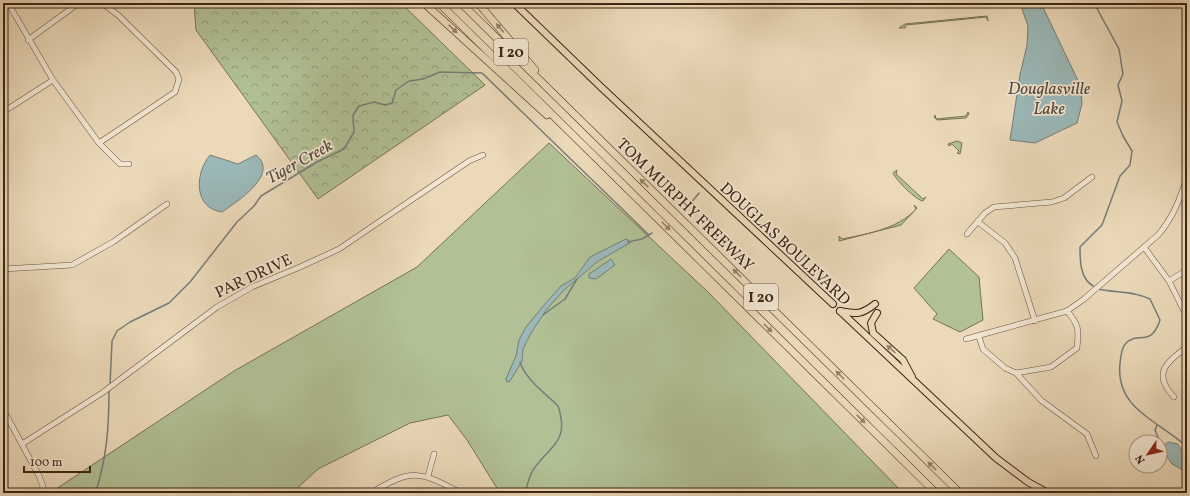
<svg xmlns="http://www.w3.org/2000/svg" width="1190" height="496" viewBox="0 0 1190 496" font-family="Vollkorn,serif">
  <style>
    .grass { fill: #b1c095; stroke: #787255 }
    .forest { fill: url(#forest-crowns); stroke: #787255 }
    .water { fill: #9bb8b8; stroke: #767d77 }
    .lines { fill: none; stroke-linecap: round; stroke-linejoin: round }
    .stream { stroke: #767d77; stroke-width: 1.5 }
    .minor-casing { stroke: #69523e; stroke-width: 6 }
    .major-casing { stroke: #3e2515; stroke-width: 8 }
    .highway-casing { stroke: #3e2515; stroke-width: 8 }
    .minor { stroke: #f2e6d2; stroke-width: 5 }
    .major { stroke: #ebd9b9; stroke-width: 6 }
    .highway { stroke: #ebd9b9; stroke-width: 7 }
    .oneway { fill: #947f67 }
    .labels { text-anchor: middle; stroke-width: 3.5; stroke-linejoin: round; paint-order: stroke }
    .shield { fill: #f2e6d2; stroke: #745f4e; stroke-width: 1 }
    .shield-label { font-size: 15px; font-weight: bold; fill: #3e2515 }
    .street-label { font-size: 16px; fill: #3e2515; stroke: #f2e6d2 }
    .water-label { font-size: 17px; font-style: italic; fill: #554a3e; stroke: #f2e6d2 }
  </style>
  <defs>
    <pattern id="forest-crowns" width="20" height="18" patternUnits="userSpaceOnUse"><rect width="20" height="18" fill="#b1c095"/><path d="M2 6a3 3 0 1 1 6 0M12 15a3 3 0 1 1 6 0" fill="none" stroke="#919c78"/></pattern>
  </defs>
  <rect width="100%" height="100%" fill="#ebd9b9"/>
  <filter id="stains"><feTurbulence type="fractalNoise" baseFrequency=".005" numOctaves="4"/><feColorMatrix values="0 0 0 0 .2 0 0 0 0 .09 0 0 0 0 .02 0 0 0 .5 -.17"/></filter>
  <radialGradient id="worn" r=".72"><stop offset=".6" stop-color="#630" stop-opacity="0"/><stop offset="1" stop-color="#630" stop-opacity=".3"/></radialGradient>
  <g class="grass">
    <polygon points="987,16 988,21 986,17 906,25 905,28 899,28 905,24"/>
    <polygon points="968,112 969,114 966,118 937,120 934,117 935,115 936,119 966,116"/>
    <polygon points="957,141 962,143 960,154 957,153 959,151 952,144 949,146 948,144"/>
    <polygon points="549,143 709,293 903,493 500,493 467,440 448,415 410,423 318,469 292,493 50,493 234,371 417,267"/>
    <path d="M 897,170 L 896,174 L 923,199 L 926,197 L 923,201 C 917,201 896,180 893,173 Z"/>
    <path d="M 914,205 L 917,208 L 901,225 L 839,241 L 839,236 L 842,239 C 867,234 898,229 916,209 Z"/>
    <polygon points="949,249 979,277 983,320 960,332 933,319 937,314 914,288"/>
  </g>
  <polygon class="forest" points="194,3 401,3 485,85 318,199 196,30"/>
  <g class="water">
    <polygon points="1020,3 1041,3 1081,87 1082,104 1077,123 1035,143 1010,140 1020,75 1027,45 1028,26"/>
    <path d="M 210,155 L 238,164 L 256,155 C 280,174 237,202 222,212 C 193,208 195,173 210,155 Z"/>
    <polygon points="626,239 631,242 597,262 563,291 547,309 531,333 523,349 522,361 510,381 507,382 506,379 516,356 519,340 526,327 545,304 561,286 575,278 590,257"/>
    <polygon points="611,259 615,265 596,279 589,278 589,274"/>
    <polygon points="1168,442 1178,444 1187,461 1183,470 1172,464 1161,448"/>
  </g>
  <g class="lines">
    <g class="stream">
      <polyline points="686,209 699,193"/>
      <polyline points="628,242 642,239 652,233"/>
      <path d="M 1093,286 C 1080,278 1080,261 1080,247 L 1102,225 L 1120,176 L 1130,165 L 1132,151 L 1123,136 L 1117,122 L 1122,101 L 1118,85 L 1123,74 L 1119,49 L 1094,3"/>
      <path d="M 1098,289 C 1116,293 1134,291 1150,299 L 1160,320 C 1151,348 1138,331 1126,343 C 1121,348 1121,357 1120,363 C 1115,410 1160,421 1187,447"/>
      <polyline points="543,315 565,299 577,279"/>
      <path d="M 520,362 C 526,380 545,393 558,406 C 560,410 560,414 561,418 C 566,443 545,451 533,470 C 529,477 527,485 525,493"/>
      <polyline points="110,385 112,341 117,331 130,322 169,303 190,282 237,222 254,206 261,196 317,162 344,149 354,132 353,115 359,106 374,102 385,105 392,103 396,90 409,81 423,79 440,72 482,73 649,235"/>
      <polyline points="1157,425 1155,430 1160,442"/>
      <path d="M 96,492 C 107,454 109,429 109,389"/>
    </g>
    <g class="minor-casing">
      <g id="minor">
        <polyline points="8,3 53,80 99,143 120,164 129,164"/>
        <polyline points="28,40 79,3"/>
        <polyline points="3,112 53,80"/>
        <polyline points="99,143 175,92 179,79 176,72 118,15 102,3"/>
        <polyline points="978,222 1005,243 1015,258 1035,321"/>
        <polyline points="967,234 985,213 994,207 1052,202 1064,198 1092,177"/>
        <polyline points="1144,247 1169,281 1187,317"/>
        <polyline points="3,269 72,265 113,242 167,204"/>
        <polyline points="1169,281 1187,270"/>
        <path d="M 979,337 L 983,349 L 1005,368 L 1016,373 L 1051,367 L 1077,348 C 1079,329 1079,325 1067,311"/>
        <path d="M 966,339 L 1067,311 L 1084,299 L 1158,235 C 1173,218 1180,199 1187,177"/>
        <polyline points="1016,373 1042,401 1087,434 1096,456"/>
        <path d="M 1174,397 C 1152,374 1166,362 1187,347"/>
        <polyline points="3,409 39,476 43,486 41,493"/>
        <polyline points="22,444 102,393 217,307 252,287 300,267 339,249 469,161 483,155"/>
        <polyline points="428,476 434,454"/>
        <path d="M 371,493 C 412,468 420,471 461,493"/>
      </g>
    </g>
    <g class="major-casing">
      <g id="major">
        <polyline points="514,3 601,87 833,304"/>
        <polyline points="840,311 996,458 1028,482 1048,493"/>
        <path d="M 840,311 C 857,314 861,315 875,304"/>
        <polyline points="877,313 871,323 873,333 903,360 912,377"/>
      </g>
    </g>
    <g class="highway-casing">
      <g id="highway">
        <polyline points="424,3 547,115"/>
        <polyline points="439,3 936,493"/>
        <polyline points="461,3 960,493"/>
        <polyline points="478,3 535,70"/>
      </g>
    </g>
    <use href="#minor" class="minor"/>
    <use href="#major" class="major"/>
    <use href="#highway" class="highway"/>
  </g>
  <defs><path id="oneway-solid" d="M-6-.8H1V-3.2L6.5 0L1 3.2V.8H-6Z"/></defs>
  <g class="oneway">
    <use href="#oneway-solid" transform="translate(500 28) rotate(-130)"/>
    <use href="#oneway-solid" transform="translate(453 29) rotate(43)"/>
    <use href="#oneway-solid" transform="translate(644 183) rotate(-136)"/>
    <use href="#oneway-solid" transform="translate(666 226) rotate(45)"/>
    <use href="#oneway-solid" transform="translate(737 273) rotate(-135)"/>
    <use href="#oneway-solid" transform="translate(768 328) rotate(45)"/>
    <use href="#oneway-solid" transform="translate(891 349) rotate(-138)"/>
    <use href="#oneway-solid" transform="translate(840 375) rotate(-135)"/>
    <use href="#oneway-solid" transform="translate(861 419) rotate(45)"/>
    <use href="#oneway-solid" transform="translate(932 466) rotate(-136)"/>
  </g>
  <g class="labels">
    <g class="shield">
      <rect x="494" y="39" width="34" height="26" rx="3"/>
      <rect x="744" y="284" width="34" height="26" rx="3"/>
    </g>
    <g class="shield-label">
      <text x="511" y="57">I 20</text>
      <text x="761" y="302">I 20</text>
    </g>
    <g class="street-label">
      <text transform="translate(686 204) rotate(44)" y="6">TOM MURPHY FREEWAY</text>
      <text transform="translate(786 243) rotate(43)" y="6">DOUGLAS BOULEVARD</text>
      <text transform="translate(253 275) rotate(-25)" y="6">PAR DRIVE</text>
    </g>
    <g class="water-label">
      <text x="1049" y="94">Douglasville<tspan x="1049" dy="20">Lake</tspan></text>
      <text transform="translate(299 161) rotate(-29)" y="6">Tiger Creek</text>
    </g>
  </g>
  <rect width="1190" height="496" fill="none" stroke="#ebd9b9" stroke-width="16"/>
  <rect x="4" y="4" width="1182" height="488" fill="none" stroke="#3e2515" stroke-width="2"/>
  <rect x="8" y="8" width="1174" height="480" fill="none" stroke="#3e2515"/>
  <g transform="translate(1148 454) rotate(236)"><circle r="19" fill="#f2e6d2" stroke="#aa9986"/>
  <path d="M0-3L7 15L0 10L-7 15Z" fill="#8f2418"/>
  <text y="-6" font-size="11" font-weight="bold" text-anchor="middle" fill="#3e2515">N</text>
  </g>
  <path d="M24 466v6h66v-6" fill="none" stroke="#3e2515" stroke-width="2"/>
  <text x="30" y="466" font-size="12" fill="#3e2515" stroke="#f2e6d2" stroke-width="3" paint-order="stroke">100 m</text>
  <rect width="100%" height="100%" filter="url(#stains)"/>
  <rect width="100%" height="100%" fill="url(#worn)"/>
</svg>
